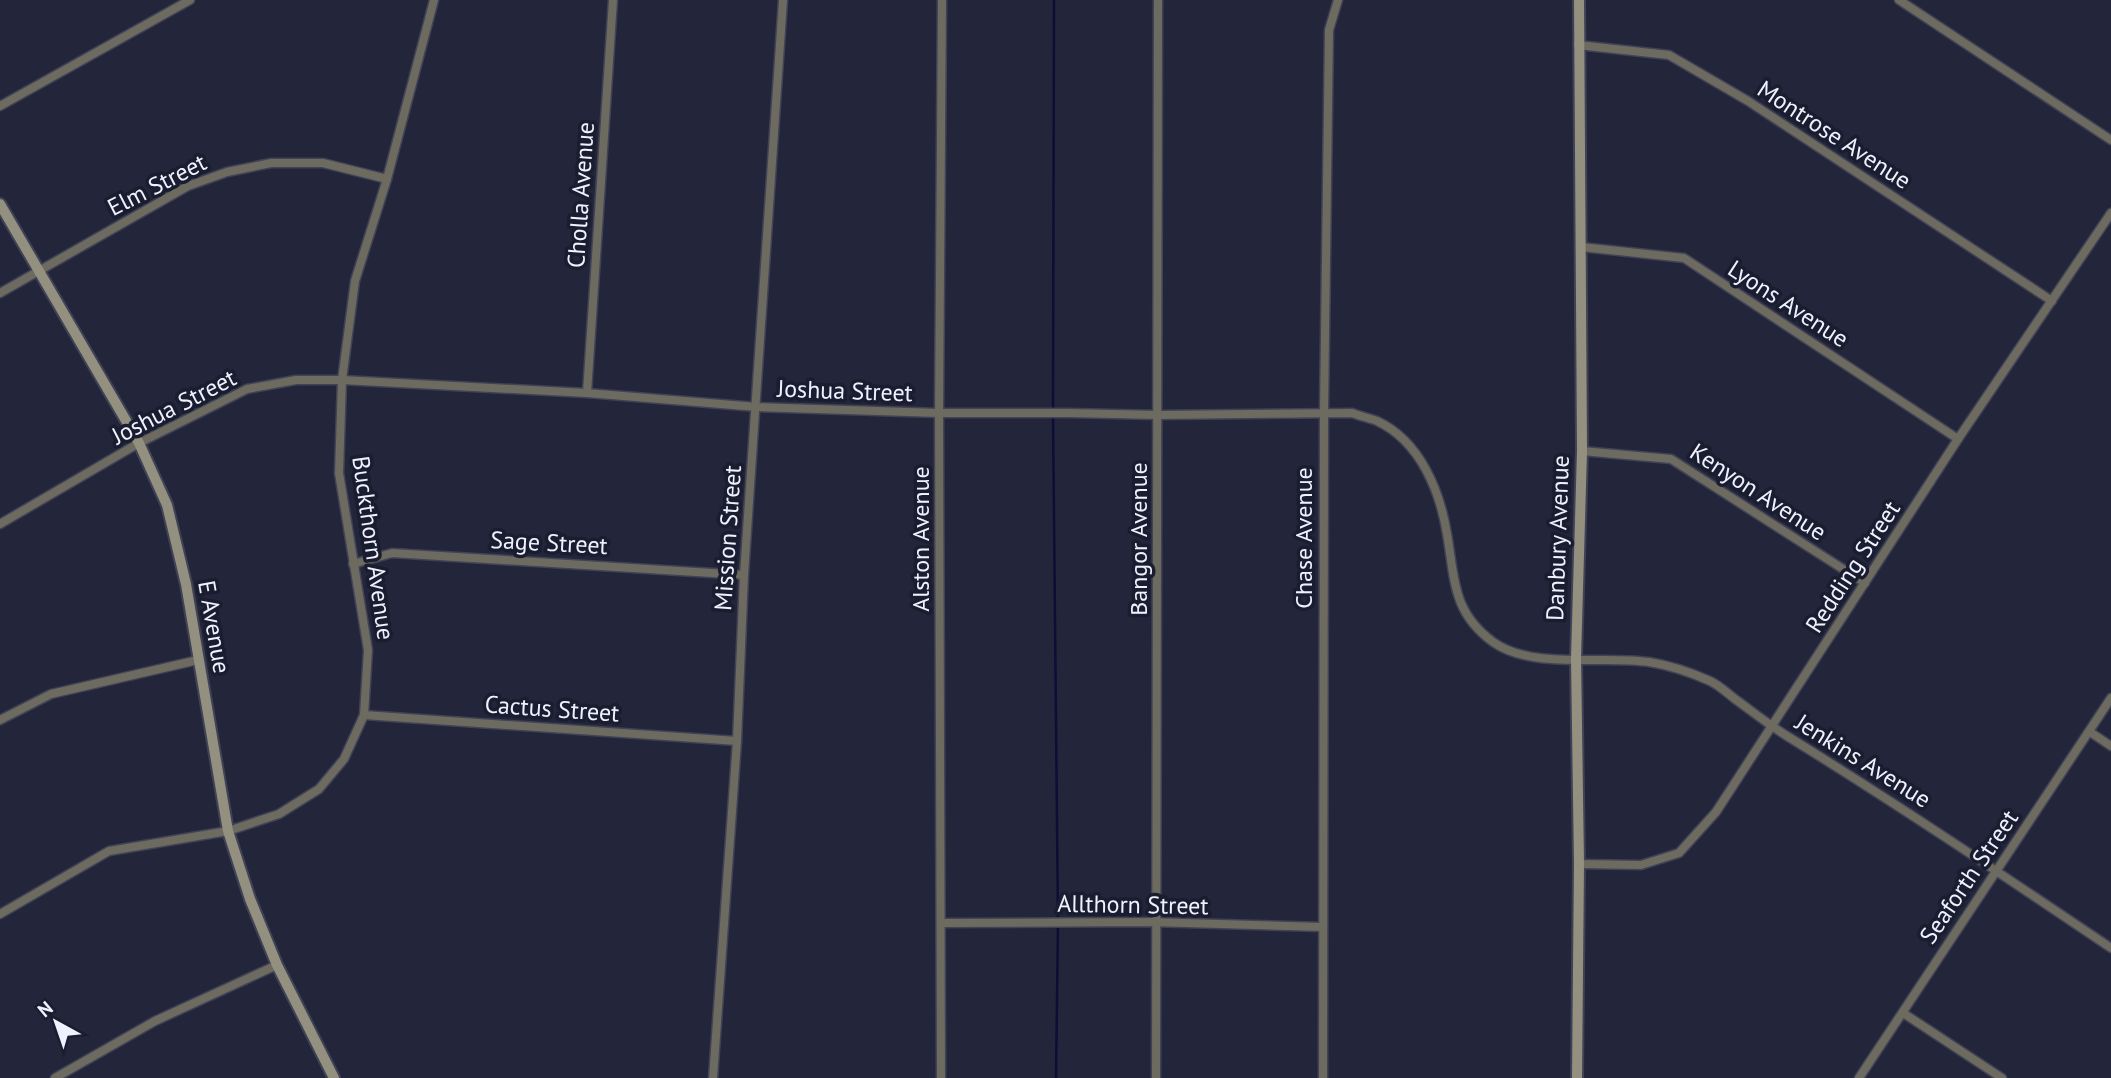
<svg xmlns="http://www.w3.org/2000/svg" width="2111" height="1078" viewBox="0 0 2111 1078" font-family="'PT Sans',sans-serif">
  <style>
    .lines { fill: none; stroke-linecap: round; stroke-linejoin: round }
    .stream { stroke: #0d0d37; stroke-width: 2.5 }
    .street-casing { stroke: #404256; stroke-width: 11 }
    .secondary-casing { stroke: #404256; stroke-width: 14 }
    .street { stroke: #6d6a60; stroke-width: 8 }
    .secondary { stroke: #94907f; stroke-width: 10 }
    .labels { text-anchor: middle; stroke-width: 7; stroke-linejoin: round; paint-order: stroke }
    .street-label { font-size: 24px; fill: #eff1ff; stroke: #1a1c2f }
  </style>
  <rect width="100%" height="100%" fill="#23263a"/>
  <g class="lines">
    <g class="stream">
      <polyline points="1053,410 1054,0"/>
      <polyline points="1053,416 1058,923 1056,1078"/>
    </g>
    <g class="street-casing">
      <g id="street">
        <polyline points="1899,0 2111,140"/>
        <polyline points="1578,45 1669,55 1748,101 2052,301"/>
        <polyline points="0,106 190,0"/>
        <polyline points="1581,247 1684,258 1958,439"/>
        <polyline points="0,293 188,186 227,172 271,163 323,163 387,179"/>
        <polyline points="587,393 613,0"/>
        <polyline points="1582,451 1671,459 1865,583"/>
        <path d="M 0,524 L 139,443 L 247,389 L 296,380 L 342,380 L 587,393 L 757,407 L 939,413 L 1069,413 L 1158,415 L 1352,413 C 1360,416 1369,418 1377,421 C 1420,441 1440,491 1447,534 C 1455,579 1452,612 1493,642 C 1532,670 1602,655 1649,662 C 1668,665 1692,673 1710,681 C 1719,685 1727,693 1735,699 C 1753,712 1769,725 1787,736 C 1897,804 2004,876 2111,948"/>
        <polyline points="353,564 392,553 744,575"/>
        <polyline points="364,715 737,741"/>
        <polyline points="0,720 51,694 198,660"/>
        <polyline points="2090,732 2111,746"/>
        <polyline points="1579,864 1641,865 1679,853 1716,812 1958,439 2111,213"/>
        <polyline points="0,914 109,851 228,831 279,814 319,789 344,759 364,715 368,650 339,473 342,380 355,281 387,179 434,0"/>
        <polyline points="942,923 1150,922 1323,927"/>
        <polyline points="1903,1013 2002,1078"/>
        <polyline points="55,1078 155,1021 277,965"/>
        <polyline points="713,1078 737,741 744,575 783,0"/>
        <polyline points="941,1078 939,413 942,0"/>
        <polyline points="1156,1078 1158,0"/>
        <polyline points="1323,1078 1324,412 1329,30 1338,0"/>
        <polyline points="1859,1078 2111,698"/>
      </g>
    </g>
    <g class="secondary-casing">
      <g id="secondary">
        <polyline points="0,204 139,443 167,505 186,584 228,831 250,899 277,965 334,1078"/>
        <polyline points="1577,1078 1579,864 1576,658 1582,451 1579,0"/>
      </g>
    </g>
    <use href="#street" class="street"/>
    <use href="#secondary" class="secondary"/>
  </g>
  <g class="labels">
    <g class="street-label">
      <text transform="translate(1834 135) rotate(33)" y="8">Montrose Avenue</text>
      <text transform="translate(157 185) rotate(-27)" y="8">Elm Street</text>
      <text transform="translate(581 195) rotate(-86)" y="8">Cholla Avenue</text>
      <text transform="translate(1788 304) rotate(33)" y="8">Lyons Avenue</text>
      <text transform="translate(845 391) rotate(2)" y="8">Joshua Street</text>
      <text transform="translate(174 407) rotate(-27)" y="8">Joshua Street</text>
      <text transform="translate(1758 492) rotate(33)" y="8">Kenyon Avenue</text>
      <text transform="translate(728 538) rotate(-86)" y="8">Mission Street</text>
      <text transform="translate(1304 538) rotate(-90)" y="8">Chase Avenue</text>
      <text transform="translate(1558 538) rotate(-88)" y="8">Danbury Avenue</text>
      <text transform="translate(921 539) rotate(-90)" y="8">Alston Avenue</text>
      <text transform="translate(1139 539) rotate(-90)" y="8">Bangor Avenue</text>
      <text transform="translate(549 543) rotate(3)" y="8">Sage Street</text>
      <text transform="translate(373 548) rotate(82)" y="8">Buckthorn Avenue</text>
      <text transform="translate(1853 567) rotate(-57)" y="8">Redding Street</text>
      <text transform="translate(214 627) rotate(80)" y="8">E Avenue</text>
      <text transform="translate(552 709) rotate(4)" y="8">Cactus Street</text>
      <text transform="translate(1863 761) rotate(32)" y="8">Jenkins Avenue</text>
      <text transform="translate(1969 877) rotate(-56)" y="8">Seaforth Street</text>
      <text transform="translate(1133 905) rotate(1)" y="8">Allthorn Street</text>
    </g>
  </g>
  <g transform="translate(56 1022) rotate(320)" stroke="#1a1c2f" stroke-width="5" paint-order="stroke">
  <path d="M0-5L12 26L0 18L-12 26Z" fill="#eff1ff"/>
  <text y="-10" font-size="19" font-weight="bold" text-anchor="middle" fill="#eff1ff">N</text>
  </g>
</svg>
